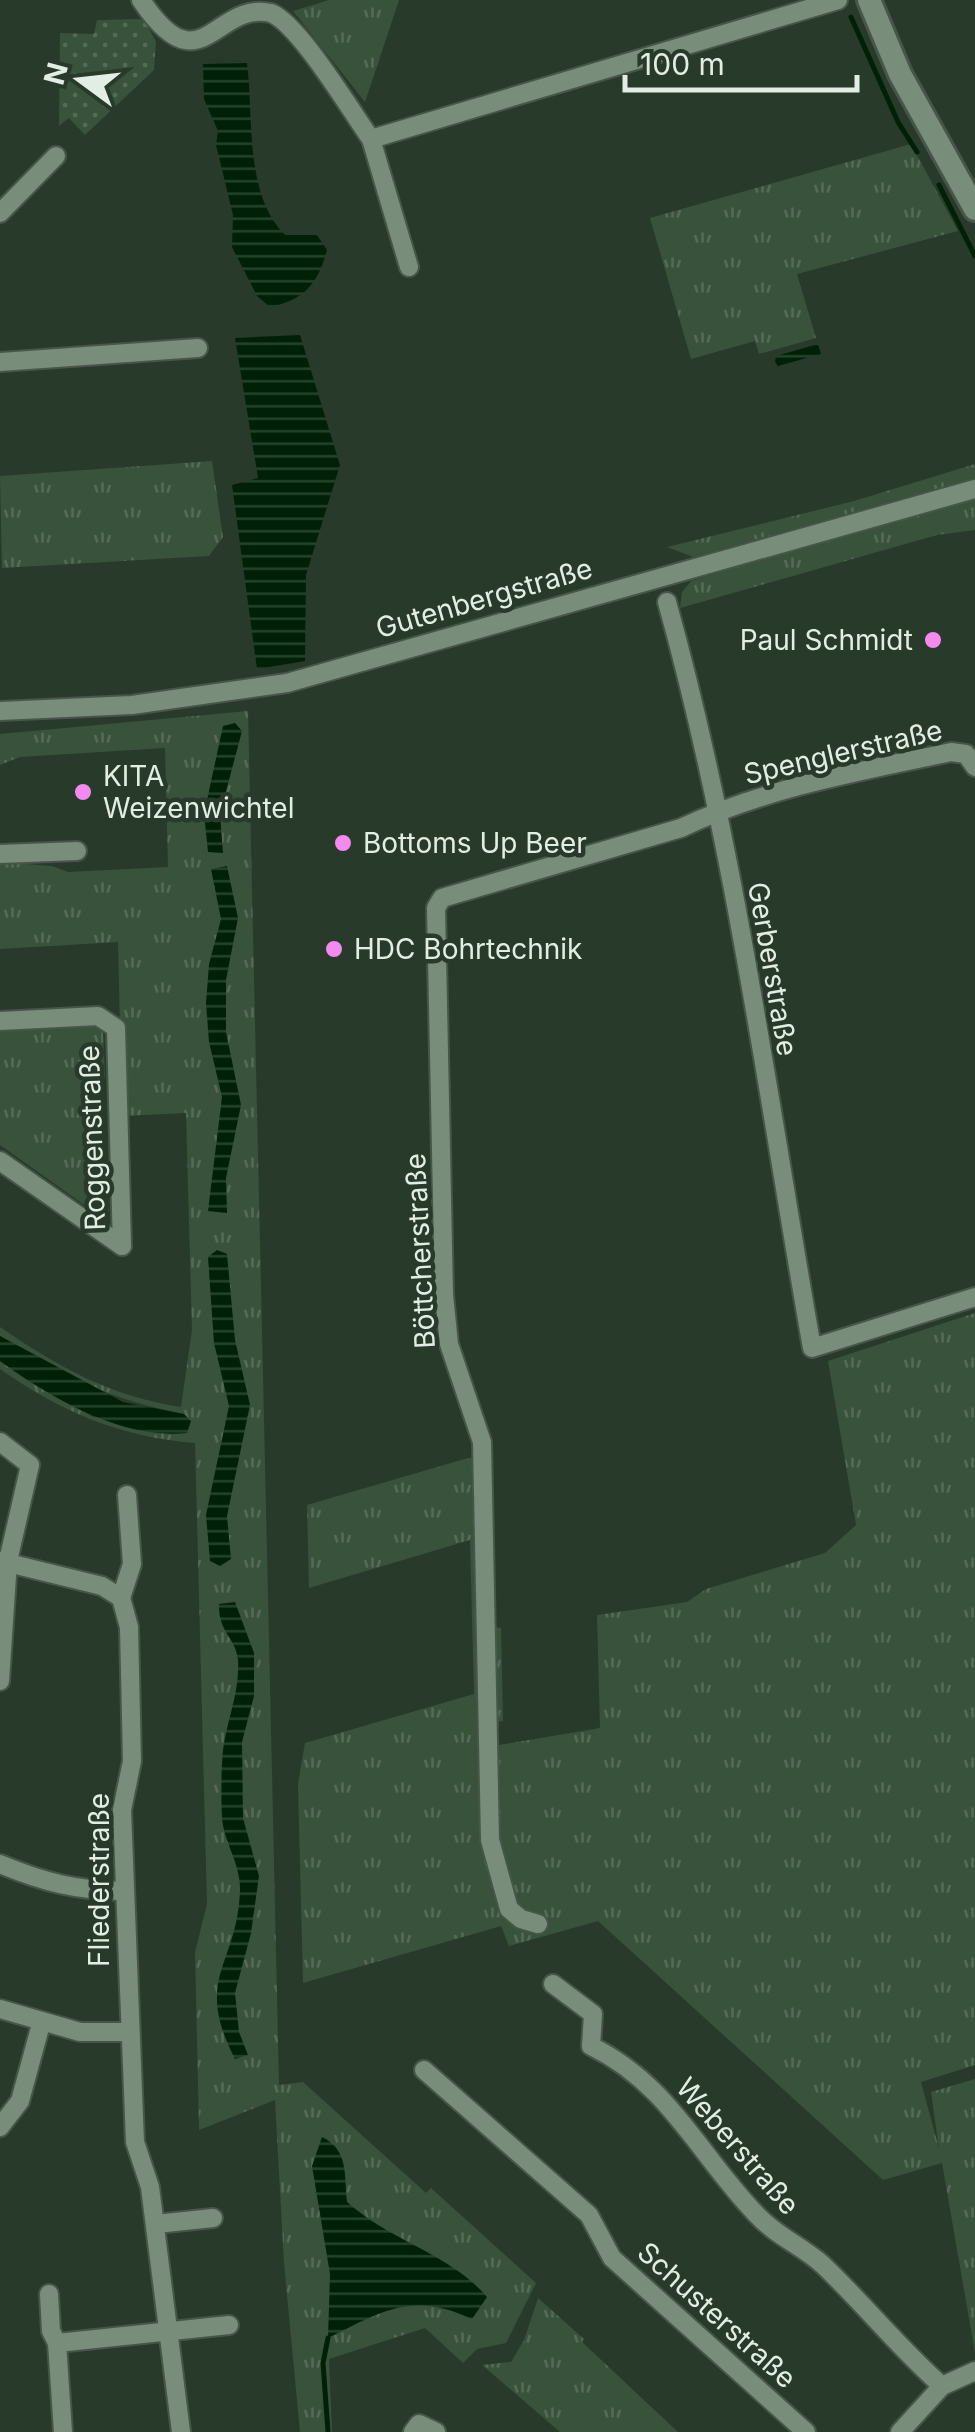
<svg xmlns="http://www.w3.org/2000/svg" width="975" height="2432" viewBox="0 0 975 2432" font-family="Inter,sans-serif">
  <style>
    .grass { fill: url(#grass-tufts) }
    .park { fill: url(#park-dots) }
    .water { fill: url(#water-rules) }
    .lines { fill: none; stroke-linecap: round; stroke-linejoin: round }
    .stream { stroke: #002108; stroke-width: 5 }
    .street-casing { stroke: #465648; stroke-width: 22 }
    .secondary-casing { stroke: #465648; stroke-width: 28 }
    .street { stroke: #798d7b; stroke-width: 18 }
    .secondary { stroke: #798d7b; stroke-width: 22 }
    .poi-dot { fill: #f489f0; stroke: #283a2a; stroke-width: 4 }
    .labels { text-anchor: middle; stroke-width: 9; stroke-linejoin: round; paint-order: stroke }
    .street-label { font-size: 28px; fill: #e2eee3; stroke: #283a2a }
    .poi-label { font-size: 28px; fill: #e2eee3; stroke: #283a2a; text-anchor: start }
  </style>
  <defs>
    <pattern id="grass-tufts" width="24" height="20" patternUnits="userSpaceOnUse" patternTransform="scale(2.5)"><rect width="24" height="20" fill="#39523c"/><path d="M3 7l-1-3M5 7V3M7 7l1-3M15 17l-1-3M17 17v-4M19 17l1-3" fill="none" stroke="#556b58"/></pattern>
    <pattern id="park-dots" width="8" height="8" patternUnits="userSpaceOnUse" patternTransform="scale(2.5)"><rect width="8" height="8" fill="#39523c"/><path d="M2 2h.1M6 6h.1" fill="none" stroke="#556b58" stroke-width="1.8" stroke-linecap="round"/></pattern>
    <pattern id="water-rules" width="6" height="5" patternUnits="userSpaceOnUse" patternTransform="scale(2.5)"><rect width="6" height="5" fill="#002108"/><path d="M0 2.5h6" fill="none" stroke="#25422c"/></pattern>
  </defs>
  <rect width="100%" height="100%" fill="#283a2a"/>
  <g class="grass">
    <polygon points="329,0 399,0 365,102 293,11"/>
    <polygon points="911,144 958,231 797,274 816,338 759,354 755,341 691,359 650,218"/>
    <polygon points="212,461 223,537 209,556 2,568 0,476"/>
    <polygon points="975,464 975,478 693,557 667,547 854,501"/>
    <polygon points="975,496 975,530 937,535 680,608 682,592 691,581"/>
    <path d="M 248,711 L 279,2085 L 303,2082 L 426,2193 L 431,2188 L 536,2283 L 506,2343 L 477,2349 L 463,2363 L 425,2328 L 329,2359 L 332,2432 L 300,2432 L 284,2263 L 275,2100 L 199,2130 L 195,1952 L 207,1904 L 195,1443 C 120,1437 61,1412 0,1369 L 0,1361 L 93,1417 L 184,1414 C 117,1401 56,1376 0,1336 L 0,1327 C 58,1367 110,1396 181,1407 L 192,1330 L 186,1113 L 122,1116 L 118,942 L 0,949 L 0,862 L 52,866 L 68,872 L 168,867 L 165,748 L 20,757 L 0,765 L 0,734 Z"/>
    <polygon points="92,1023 103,1033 105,1077 100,1084 109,1212 104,1219 0,1145 0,1027"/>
    <polygon points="975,1313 975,2065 921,2082 939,2149 931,2092 975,2079 975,2353 942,2163 883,2180 598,1921 509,1946 501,1926 303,1983 298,1784 305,1743 474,1694 470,1540 309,1588 307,1505 468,1458 493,1459 495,1627 501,1628 503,1721 497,1722 499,1745 600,1728 597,1615 687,1602 706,1589 825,1553 856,1525 828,1361"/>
    <polygon points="538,2298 584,2339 582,2342 678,2432 560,2432 482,2365 511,2362 524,2340"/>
  </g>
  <polygon class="park" points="144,19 156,42 154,70 85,135 69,118 59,126 60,33 94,34 97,20"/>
  <g class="water">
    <path d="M 247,63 C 254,118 244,194 285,235 L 317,235 L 327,250 C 318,284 304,300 270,307 L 257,296 L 232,247 L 233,215 L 216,145 L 218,131 L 204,99 L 203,64 Z"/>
    <polygon points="300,335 340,465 306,575 305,661 257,669 232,485 258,478 235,338"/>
    <polygon points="818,344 821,354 778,366 775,362 776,356"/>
    <polygon points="235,723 242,731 220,814 223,853 208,852 204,814 223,726"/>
    <polygon points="227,866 238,918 226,980 226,1032 241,1105 226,1178 227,1213 208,1211 222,1097 209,1042 206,1003 209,964 221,919 211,869"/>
    <polygon points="217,1250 227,1254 235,1340 250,1405 227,1516 231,1559 220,1566 210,1561 206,1515 229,1406 214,1343 208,1257"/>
    <path d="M 0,1336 L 123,1402 L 184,1414 L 191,1421 L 187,1433 C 122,1440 51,1398 0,1361 Z"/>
    <path d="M 235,1602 L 254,1653 L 254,1696 L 242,1742 L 243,1818 L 259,1876 L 251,1933 L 235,1993 L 239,2032 L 248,2055 L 235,2059 C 193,1977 237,1967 240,1891 C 241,1864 224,1843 222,1818 C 221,1796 221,1771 223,1750 C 227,1719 240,1692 238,1660 C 236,1638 218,1632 219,1604 Z"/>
    <path d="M 322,2137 C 349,2150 344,2175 347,2202 C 393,2243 448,2252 487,2297 L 472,2319 C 413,2291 382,2311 328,2338 L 330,2274 L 312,2166 Z"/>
  </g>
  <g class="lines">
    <g class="stream">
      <polyline points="851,17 898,122 917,152"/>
      <polyline points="939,185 975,256"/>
      <polyline points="328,2338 323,2363 328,2432"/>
    </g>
    <g class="street-casing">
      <g id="street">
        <path d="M 141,0 C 201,90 215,0 271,13 C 299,24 351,111 371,139 L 838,0"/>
        <polyline points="371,139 409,267"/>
        <polyline points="0,213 56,156"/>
        <polyline points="0,362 198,348"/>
        <path d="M 667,602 C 735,846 768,1099 812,1348 L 975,1297"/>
        <polyline points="0,711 132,705 287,683 975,489"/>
        <polyline points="0,854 77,851"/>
        <polyline points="0,1021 98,1016 116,1028 122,1246"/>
        <polyline points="0,1161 122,1246"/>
        <polyline points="0,1442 30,1465 8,1561 0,1681"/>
        <polyline points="0,1561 102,1586 121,1598"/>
        <polyline points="121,1598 129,1627 132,1761 122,1810 135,2142 150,2187 181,2432"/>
        <polyline points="121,1598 132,1564 127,1495"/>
        <path d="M 0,1864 C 43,1882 78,1891 124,1891"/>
        <path d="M 538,1924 L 521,1919 L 509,1909 L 490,1840 L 482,1442 L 449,1344 L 444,1295 L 436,908 L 442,898 L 681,828 C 765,788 861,771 951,752 L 966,754 L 975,767"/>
        <path d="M 553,1984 L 593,2014 L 591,2046 C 669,2084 699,2155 756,2214 C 776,2236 802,2246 823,2265 C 864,2304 899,2348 942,2386"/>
        <polyline points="0,2009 80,2032 128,2032"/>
        <polyline points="424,2070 589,2215 612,2258 806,2432"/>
        <polyline points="0,2127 20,2101 41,2024"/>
        <polyline points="156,2224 213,2218"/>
        <polyline points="49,2294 51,2331 57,2343"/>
        <polyline points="63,2432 57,2343 229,2325"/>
        <polyline points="413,2432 419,2424 436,2432"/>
        <polyline points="900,2432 942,2386 975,2371"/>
      </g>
    </g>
    <g class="secondary-casing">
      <polyline id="secondary" points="869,0 900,74 975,209"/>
    </g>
    <use href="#street" class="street"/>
    <use href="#secondary" class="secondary"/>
  </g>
  <g class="poi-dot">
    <circle cx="933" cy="640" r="10"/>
    <circle cx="83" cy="792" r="10"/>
    <circle cx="343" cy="843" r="10"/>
    <circle cx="334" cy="949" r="10"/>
  </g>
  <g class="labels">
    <g class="street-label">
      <text transform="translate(484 598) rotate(-16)" y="10">Gutenbergstraße</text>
      <text transform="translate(843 752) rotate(-13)" y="10">Spenglerstraße</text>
      <text transform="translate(773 969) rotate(80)" y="10">Gerberstraße</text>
      <text transform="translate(92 1138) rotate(-92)" y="10">Roggenstraße</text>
      <text transform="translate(420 1251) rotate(-93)" y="10">Böttcherstraße</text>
      <text transform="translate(99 1880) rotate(-90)" y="10">Fliederstraße</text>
      <text transform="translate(738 2146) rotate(49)" y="10">Weberstraße</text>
      <text transform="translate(717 2315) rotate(42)" y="10">Schusterstraße</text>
    </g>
    <g class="poi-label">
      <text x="913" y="650" text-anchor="end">Paul Schmidt</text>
      <text x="103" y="786">KITA<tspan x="103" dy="32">Weizenwichtel</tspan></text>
      <text x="363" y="853">Bottoms Up Beer</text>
      <text x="354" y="959">HDC Bohrtechnik</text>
    </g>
  </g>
  <g transform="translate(80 80) rotate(285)" stroke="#283a2a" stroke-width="8" paint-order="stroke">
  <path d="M0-8L18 38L0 25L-18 38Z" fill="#e2eee3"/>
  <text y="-15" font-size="28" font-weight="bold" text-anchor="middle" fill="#e2eee3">N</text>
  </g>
  <path d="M625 75v15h232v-15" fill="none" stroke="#e2eee3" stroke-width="5"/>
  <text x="640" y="75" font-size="30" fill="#e2eee3" stroke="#283a2a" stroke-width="8" paint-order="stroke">100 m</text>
</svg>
